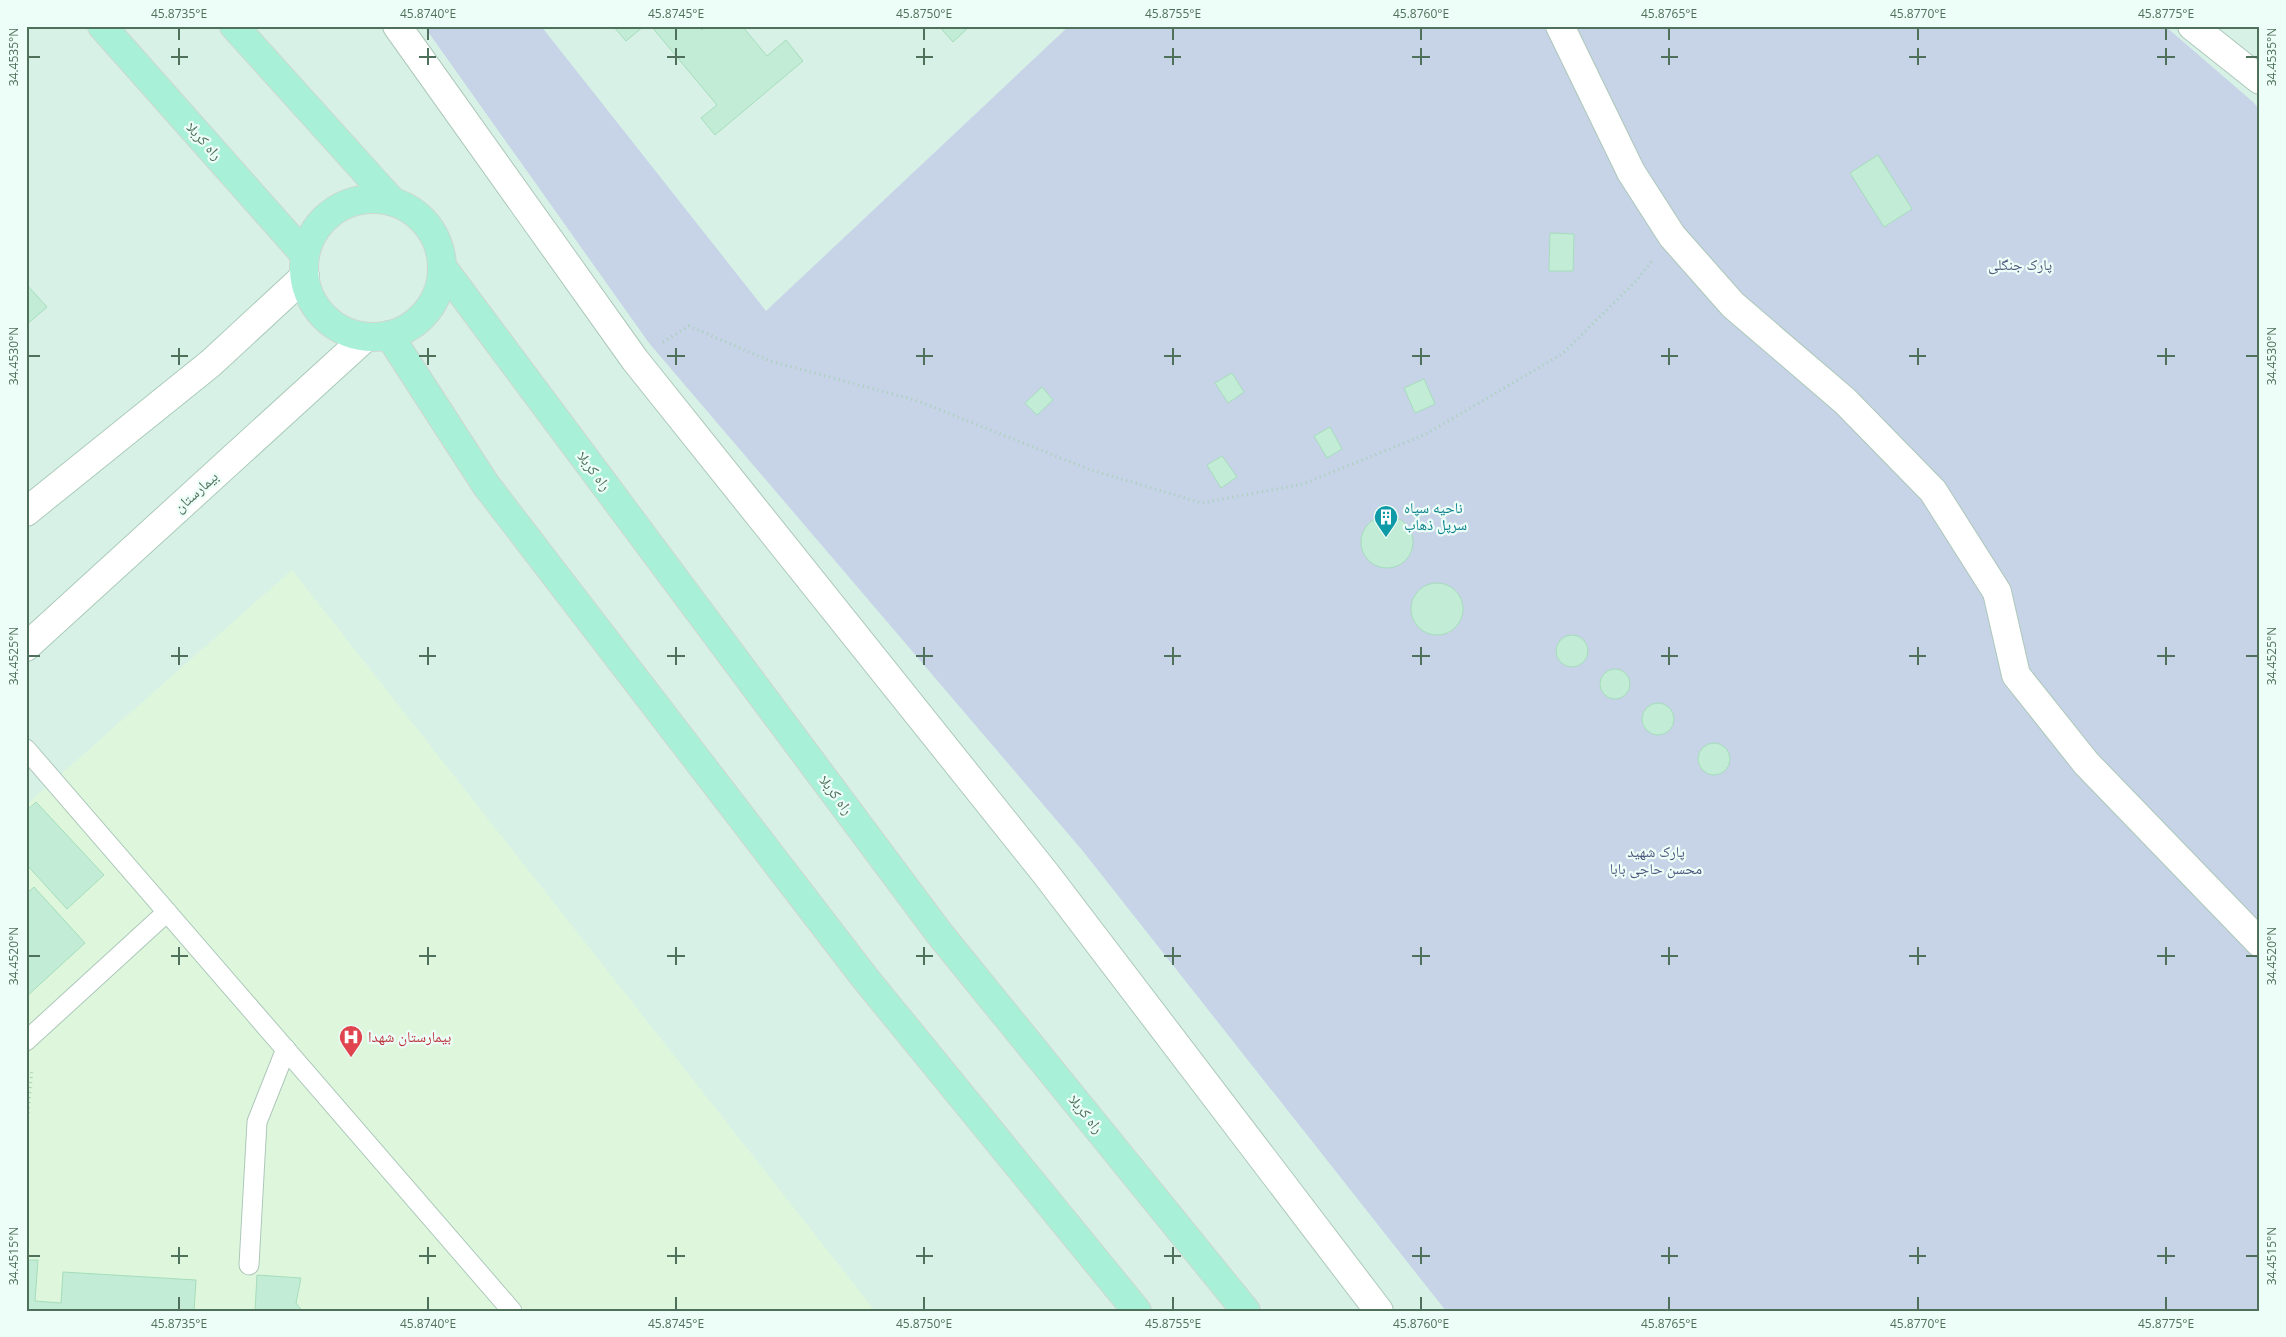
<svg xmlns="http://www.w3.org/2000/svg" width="2286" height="1337" viewBox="0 0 2286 1337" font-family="'Open Sans','Noto Naskh Arabic',sans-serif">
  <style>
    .residential { fill: #d7f1e6 }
    .medical { fill: #def7dc }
    .green { fill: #c7d3e6 }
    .building { fill: #c2ecd5; stroke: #a5ddbc }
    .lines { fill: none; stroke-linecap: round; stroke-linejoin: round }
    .lane-casing { stroke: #adc8ba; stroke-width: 21 }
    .street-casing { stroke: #adc8ba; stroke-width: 30 }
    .secondary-casing { stroke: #abcbba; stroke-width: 30 }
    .primary-casing { stroke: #ced7d1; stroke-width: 30 }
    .path { stroke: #a6d1b8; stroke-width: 3; stroke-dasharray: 1 4; stroke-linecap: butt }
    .lane { stroke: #fff; stroke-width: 19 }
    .street { stroke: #fff; stroke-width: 28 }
    .secondary { stroke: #fff; stroke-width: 28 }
    .primary { stroke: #a8f1d8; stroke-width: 28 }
    .ticks { fill: none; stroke: #4f715c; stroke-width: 2 }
    .labels { text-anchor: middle; stroke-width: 4.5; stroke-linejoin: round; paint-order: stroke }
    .street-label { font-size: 15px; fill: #4f715c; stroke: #edfdf7 }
    .park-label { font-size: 15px; fill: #4e5b80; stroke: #edfdf7 }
    .culture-label { font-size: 15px; fill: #0d838f; stroke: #edfdf7; text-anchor: start }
    .health-label { font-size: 15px; fill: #be3a42; stroke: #edfdf7; text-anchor: start }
    .neatline { fill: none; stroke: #4f715c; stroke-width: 2 }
    .ticks-label { font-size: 12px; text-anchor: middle; fill: #4f715c }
  </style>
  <rect width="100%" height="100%" fill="#e8faf3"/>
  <rect class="residential" x="26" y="26" width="2234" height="1285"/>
  <polygon class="medical" points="292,570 875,1311 26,1311 26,805"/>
  <polygon class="green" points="424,26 541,26 766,311 1069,26 2165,26 2253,102 2260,110 2260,1311 1446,1311 1082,850 649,343"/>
  <g class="building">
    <polygon points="613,26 644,26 626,41"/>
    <polygon points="651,26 699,26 702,30 706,26 742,26 767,56 786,40 803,61 715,135 701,118 717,105"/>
    <polygon points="939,26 970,26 953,42"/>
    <polygon points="1878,155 1912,209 1884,227 1850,173"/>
    <polygon points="1550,233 1574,234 1573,271 1549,271"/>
    <polygon points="26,284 47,307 26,325"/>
    <polygon points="1232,373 1244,392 1228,403 1215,383"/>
    <polygon points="1424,379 1435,404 1415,413 1404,388"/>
    <polygon points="1042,387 1053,400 1037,415 1025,403"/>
    <polygon points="1330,427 1342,449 1327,458 1314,436"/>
    <polygon points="1222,456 1237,477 1221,488 1207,465"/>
    <circle cx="1387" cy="542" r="26"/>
    <circle cx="1437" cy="609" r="26"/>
    <circle cx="1572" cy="651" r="16"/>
    <circle cx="1615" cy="684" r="15"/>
    <circle cx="1658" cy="719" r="16"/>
    <circle cx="1714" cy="759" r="16"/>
    <polygon points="36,802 104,875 67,909 26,864 26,811"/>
    <polygon points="34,887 85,943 26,997 26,894"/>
    <polygon points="26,1260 38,1260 35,1301 61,1303 63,1272 196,1280 194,1311 26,1311"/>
    <polygon points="257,1275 301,1278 296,1303 302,1311 255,1311"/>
  </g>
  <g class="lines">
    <g class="lane-casing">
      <g id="lane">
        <polyline points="26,749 512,1311"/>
        <polyline points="26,1041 167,912"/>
        <polyline points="249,1265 257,1122 286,1049"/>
      </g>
    </g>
    <g class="street-casing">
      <g id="street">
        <polyline points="397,26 635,360 1046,874 1379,1311"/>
        <polyline points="1560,26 1631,172 1672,236 1733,305 1845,401 1933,491 1997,592 2016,675 2086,763 2260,943"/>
        <polyline points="2192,26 2260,80"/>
      </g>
    </g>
    <g class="secondary-casing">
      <g id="secondary">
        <polyline points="26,512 211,363 305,276"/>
        <polyline points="26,647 366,337"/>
      </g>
    </g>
    <g class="primary-casing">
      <g id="primary">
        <polyline points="102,26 305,255"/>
        <polyline points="234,26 391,200"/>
        <circle cx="373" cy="268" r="69"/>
        <polyline points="443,268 939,933 1246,1311"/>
        <polyline points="389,335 486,485 865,978 1137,1311"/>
      </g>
    </g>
    <g class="path">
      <polyline points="663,342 689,326 770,361 915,400 1091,470 1202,503 1303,484 1426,434 1562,354 1636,281 1652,261"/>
      <polyline points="26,1138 32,1069"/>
    </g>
    <use href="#lane" class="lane"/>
    <use href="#street" class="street"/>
    <use href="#secondary" class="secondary"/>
    <use href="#primary" class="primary"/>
  </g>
  <path class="ticks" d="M 179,28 L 179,40M 428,28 L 428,40M 676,28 L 676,40M 924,28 L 924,40M 1173,28 L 1173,40M 1421,28 L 1421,40M 1669,28 L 1669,40M 1918,28 L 1918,40M 2166,28 L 2166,40M 179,48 L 179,65M 428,48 L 428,65M 676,48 L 676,65M 924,48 L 924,65M 1173,48 L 1173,65M 1421,48 L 1421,65M 1669,48 L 1669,65M 1918,48 L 1918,65M 2166,48 L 2166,65M 28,57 L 40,57M 171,57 L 188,57M 419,57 L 436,57M 667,57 L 685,57M 916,57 L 933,57M 1164,57 L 1181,57M 1412,57 L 1430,57M 1661,57 L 1678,57M 1909,57 L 1926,57M 2157,57 L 2175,57M 2246,57 L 2258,57M 179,348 L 179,365M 428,348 L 428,365M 676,348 L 676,365M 924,348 L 924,365M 1173,348 L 1173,365M 1421,348 L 1421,365M 1669,348 L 1669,365M 1918,348 L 1918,365M 2166,348 L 2166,365M 28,356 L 40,356M 171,356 L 188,356M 419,356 L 436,356M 667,356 L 685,356M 916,356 L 933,356M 1164,356 L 1181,356M 1412,356 L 1430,356M 1661,356 L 1678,356M 1909,356 L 1926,356M 2157,356 L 2175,356M 2246,356 L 2258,356M 179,647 L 179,665M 428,647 L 428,665M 676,647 L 676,665M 924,647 L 924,665M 1173,647 L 1173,665M 1421,647 L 1421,665M 1669,647 L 1669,665M 1918,647 L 1918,665M 2166,647 L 2166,665M 28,656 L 40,656M 171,656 L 188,656M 419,656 L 436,656M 667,656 L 685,656M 916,656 L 933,656M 1164,656 L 1181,656M 1412,656 L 1430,656M 1661,656 L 1678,656M 1909,656 L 1926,656M 2157,656 L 2175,656M 2246,656 L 2258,656M 179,947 L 179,965M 428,947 L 428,965M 676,947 L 676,965M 924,947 L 924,965M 1173,947 L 1173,965M 1421,947 L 1421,965M 1669,947 L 1669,965M 1918,947 L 1918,965M 2166,947 L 2166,965M 28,956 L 40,956M 171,956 L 188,956M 419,956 L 436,956M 667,956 L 685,956M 916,956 L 933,956M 1164,956 L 1181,956M 1412,956 L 1430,956M 1661,956 L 1678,956M 1909,956 L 1926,956M 2157,956 L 2175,956M 2246,956 L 2258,956M 179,1247 L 179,1264M 428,1247 L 428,1264M 676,1247 L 676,1264M 924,1247 L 924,1264M 1173,1247 L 1173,1264M 1421,1247 L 1421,1264M 1669,1247 L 1669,1264M 1918,1247 L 1918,1264M 2166,1247 L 2166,1264M 28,1256 L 40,1256M 171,1256 L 188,1256M 419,1256 L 436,1256M 667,1256 L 685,1256M 916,1256 L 933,1256M 1164,1256 L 1181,1256M 1412,1256 L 1430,1256M 1661,1256 L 1678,1256M 1909,1256 L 1926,1256M 2157,1256 L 2175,1256M 2246,1256 L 2258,1256M 179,1297 L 179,1310M 428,1297 L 428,1310M 676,1297 L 676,1310M 924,1297 L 924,1310M 1173,1297 L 1173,1310M 1421,1297 L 1421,1310M 1669,1297 L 1669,1310M 1918,1297 L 1918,1310M 2166,1297 L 2166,1310"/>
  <defs>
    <g id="building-pin" transform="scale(1.25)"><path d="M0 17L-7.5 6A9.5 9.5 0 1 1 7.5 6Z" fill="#0f9aa8" stroke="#edfdf7"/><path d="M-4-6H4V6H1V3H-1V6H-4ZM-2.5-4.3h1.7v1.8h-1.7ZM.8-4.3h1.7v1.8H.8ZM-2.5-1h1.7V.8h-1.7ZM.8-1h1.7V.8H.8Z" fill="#fff"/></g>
    <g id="hospital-pin" transform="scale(1.25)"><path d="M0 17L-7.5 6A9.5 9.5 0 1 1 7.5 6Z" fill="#e0444e" stroke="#edfdf7"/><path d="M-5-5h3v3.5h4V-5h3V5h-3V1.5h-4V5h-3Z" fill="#fff"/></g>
  </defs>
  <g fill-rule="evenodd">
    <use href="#building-pin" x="1386" y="517"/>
    <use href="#hospital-pin" x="351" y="1037"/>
  </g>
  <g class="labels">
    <g class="street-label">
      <text transform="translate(204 141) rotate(48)" y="5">راه کربلا</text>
      <text transform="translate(594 471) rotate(53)" y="5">راه کربلا</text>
      <text transform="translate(196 492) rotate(-42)" y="5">بیمارستان</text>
      <text transform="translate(836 795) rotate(53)" y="5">راه کربلا</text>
      <text transform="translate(1086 1114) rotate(51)" y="5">راه کربلا</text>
    </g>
    <g class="park-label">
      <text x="2020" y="270">پارک جنگلی</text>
      <text x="1656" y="857">پارک شهید<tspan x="1656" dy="17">محسن حاجی بابا</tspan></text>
    </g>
    <g class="culture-label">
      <text x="1404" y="513">ناحیه سپاه<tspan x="1404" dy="17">سرپل ذهاب</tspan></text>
    </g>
    <g class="health-label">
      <text x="368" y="1042">بیمارستان شهدا</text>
    </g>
  </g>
  <rect width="2286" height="1337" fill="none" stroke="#edfdf7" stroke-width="55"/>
  <rect x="28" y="28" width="2230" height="1282" class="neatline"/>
  <g class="ticks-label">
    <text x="179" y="18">45.8735°E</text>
    <text x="428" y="18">45.8740°E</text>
    <text x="676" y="18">45.8745°E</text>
    <text x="924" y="18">45.8750°E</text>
    <text x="1173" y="18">45.8755°E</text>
    <text x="1421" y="18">45.8760°E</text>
    <text x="1669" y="18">45.8765°E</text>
    <text x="1918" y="18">45.8770°E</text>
    <text x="2166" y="18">45.8775°E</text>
    <text transform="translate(14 57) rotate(-90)" y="4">34.4535°N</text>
    <text transform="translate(2272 57) rotate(-90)" y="4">34.4535°N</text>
    <text transform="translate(14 356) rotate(-90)" y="4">34.4530°N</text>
    <text transform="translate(2272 356) rotate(-90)" y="4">34.4530°N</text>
    <text transform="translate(14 656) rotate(-90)" y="4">34.4525°N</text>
    <text transform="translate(2272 656) rotate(-90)" y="4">34.4525°N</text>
    <text transform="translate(14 956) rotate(-90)" y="4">34.4520°N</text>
    <text transform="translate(2272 956) rotate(-90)" y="4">34.4520°N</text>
    <text transform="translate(14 1256) rotate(-90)" y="4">34.4515°N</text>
    <text transform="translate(2272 1256) rotate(-90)" y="4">34.4515°N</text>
    <text x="179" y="1328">45.8735°E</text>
    <text x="428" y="1328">45.8740°E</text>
    <text x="676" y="1328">45.8745°E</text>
    <text x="924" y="1328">45.8750°E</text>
    <text x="1173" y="1328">45.8755°E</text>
    <text x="1421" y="1328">45.8760°E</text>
    <text x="1669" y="1328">45.8765°E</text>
    <text x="1918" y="1328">45.8770°E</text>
    <text x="2166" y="1328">45.8775°E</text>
  </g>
</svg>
